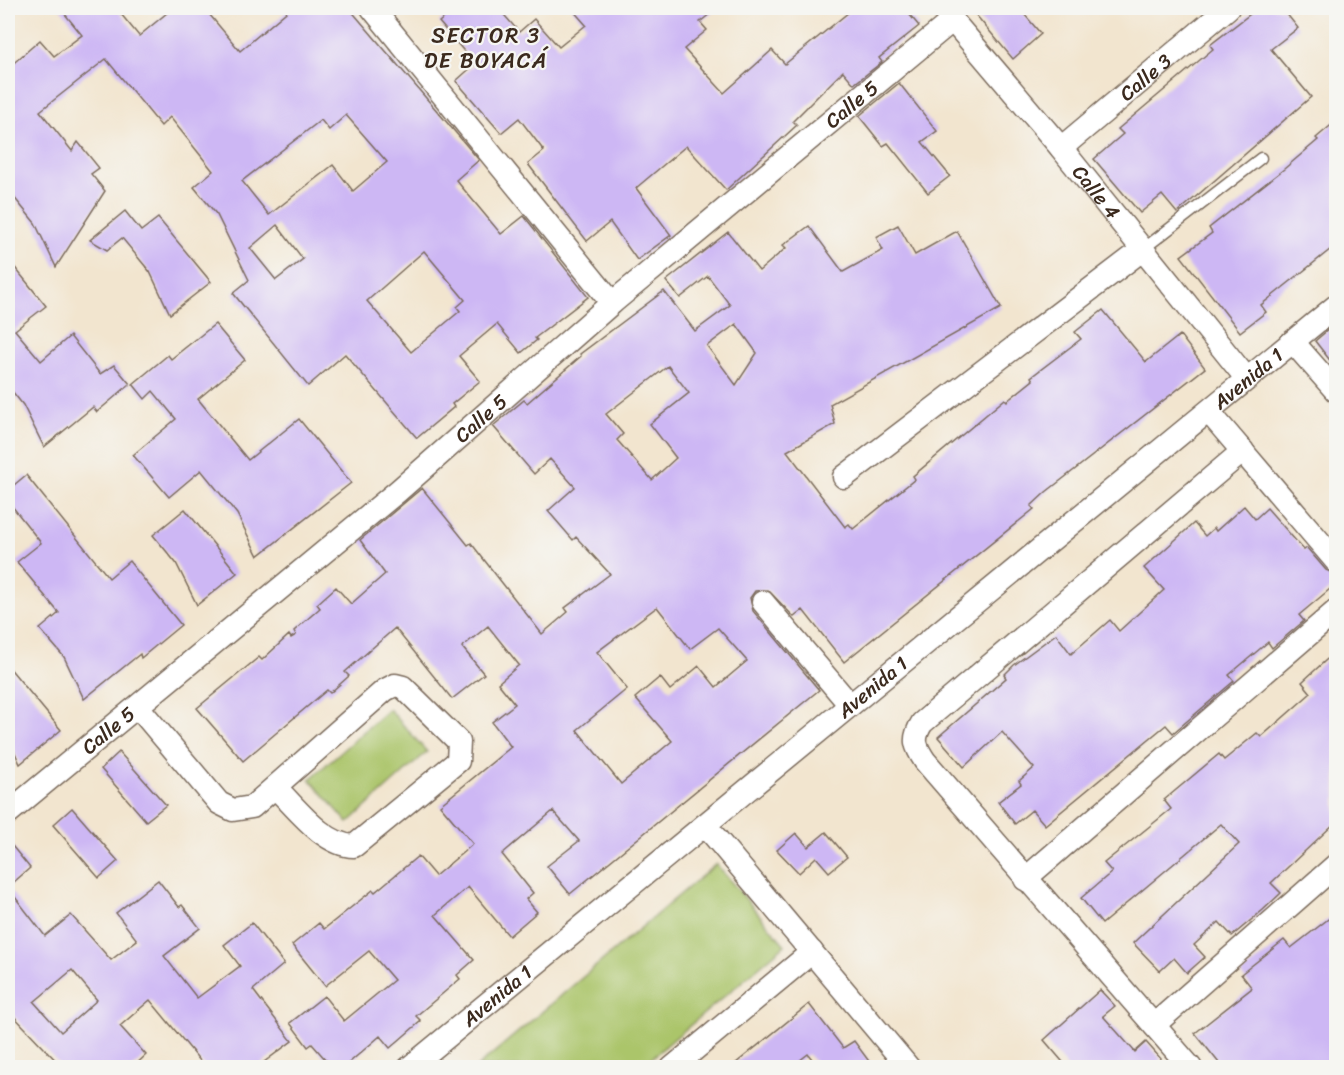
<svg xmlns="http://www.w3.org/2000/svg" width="1344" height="1075" viewBox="0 0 1344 1075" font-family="Sriracha,sans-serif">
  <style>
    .green { fill: #abc56b; stroke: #737844; stroke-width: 1.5 }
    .building { fill: #cdb7f4; fill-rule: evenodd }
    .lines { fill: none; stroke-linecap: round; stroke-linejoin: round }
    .service-casing { stroke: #7b6b5c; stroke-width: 13 }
    .minor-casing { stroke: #7b6b5c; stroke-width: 25 }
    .service { stroke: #fff; stroke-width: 10 }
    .minor { stroke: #fff; stroke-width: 22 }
    .labels { text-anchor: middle; stroke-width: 4.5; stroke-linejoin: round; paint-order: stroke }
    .street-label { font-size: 20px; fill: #3b2a1e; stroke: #f6f6f2 }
    .quarter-label { font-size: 22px; letter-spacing: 1.5px; fill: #3b2a1e; stroke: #f6f6f2 }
  </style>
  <rect width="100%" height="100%" fill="#f6f6f2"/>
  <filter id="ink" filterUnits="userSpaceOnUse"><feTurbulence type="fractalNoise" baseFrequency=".0167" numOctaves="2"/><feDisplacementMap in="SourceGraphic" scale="12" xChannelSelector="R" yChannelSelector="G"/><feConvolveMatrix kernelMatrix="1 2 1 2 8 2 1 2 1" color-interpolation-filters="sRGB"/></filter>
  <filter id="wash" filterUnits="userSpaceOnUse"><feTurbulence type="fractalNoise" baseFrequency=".008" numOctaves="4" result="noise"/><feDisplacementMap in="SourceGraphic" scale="24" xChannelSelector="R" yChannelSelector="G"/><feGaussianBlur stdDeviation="1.35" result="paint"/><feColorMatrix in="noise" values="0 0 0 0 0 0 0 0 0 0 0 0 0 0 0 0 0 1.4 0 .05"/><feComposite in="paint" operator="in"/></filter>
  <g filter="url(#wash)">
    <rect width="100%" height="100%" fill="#f2e5cf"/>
    <g class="green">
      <polygon points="389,709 427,752 348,823 310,779"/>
      <polygon points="716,864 785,945 641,1067 477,1067"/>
    </g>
    <g id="blocks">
      <g class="building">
        <path d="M 60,8 L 116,8 L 139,36 L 173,8 L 204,8 L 240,51 L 291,8 L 349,8 L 479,160 L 456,180 L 501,234 L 524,216 L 588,297 L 535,338 L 537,340 L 521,353 L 497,324 L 459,356 L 480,381 L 452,404 L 454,407 L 417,438 L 345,354 L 308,386 L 233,293 L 249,280 L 217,215 L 194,187 L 213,171 L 170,117 L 161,126 L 106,59 L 40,111 L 72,151 L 78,142 L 99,168 L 91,174 L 105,191 L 56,267 L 35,223 L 8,190 L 8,68 L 40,40 L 54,56 L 82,35 ZM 346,115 L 387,162 L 353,191 L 333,165 L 269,215 L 242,181 L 321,120 L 329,130 ZM 277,225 L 303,259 L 276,280 L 250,248 ZM 424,251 L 465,300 L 457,307 L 460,311 L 411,352 L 367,301 Z"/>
        <polygon points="456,8 498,8 519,32 534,19 559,47 586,25 571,8 717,8 700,22 707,30 684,49 724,93 772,50 785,64 854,8 904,8 919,26 879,58 882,62 854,84 843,71 793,121 797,125 726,190 686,146 636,188 671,235 637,260 610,222 587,241 528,164 544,151 519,118 501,133 456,81 475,64 439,22"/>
        <polygon points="970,8 1019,8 1041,34 1013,59"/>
        <polygon points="1258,8 1282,8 1298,28 1271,49 1311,97 1177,213 1162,195 1140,213 1094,159 1123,134 1118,129 1213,49 1210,45"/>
        <polygon points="899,83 937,131 922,142 950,176 928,193 888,143 883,146 859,116"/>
        <polygon points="1336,121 1336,245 1261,305 1266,312 1240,332 1181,256 1212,233 1209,228 1284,169 1318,140 1316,138"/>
        <polygon points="125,211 141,231 158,218 211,282 170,314 150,272 122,238 107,250 90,240"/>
        <path d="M 898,225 L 915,255 L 957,231 L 1001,308 L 830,404 L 835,424 L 787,451 L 845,527 L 849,524 L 853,529 L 915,479 L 913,476 L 1005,399 L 1007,401 L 1033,380 L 1031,377 L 1081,339 L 1075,332 L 1103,310 L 1146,362 L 1180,335 L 1205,368 L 1046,492 L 1031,506 L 1034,509 L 844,662 L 803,610 L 794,617 L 768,590 L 755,591 L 750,598 L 753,611 L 819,690 L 570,894 L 547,866 L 579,841 L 553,811 L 502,854 L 533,893 L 526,899 L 537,912 L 509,936 L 468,887 L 435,915 L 474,960 L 457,975 L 460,979 L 416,1016 L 421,1021 L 390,1048 L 380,1036 L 343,1068 L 333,1068 L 312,1044 L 308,1047 L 290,1023 L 324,996 L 344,1021 L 394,980 L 369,951 L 325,986 L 292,945 L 319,923 L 324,929 L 373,890 L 375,892 L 418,856 L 435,876 L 473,844 L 440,805 L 511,747 L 492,722 L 515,704 L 498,683 L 519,665 L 488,626 L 462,647 L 484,674 L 452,699 L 395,628 L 345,672 L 349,676 L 330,693 L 327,690 L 243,761 L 197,708 L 259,657 L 262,660 L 289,635 L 291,638 L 296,635 L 294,631 L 320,608 L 317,604 L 336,587 L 351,604 L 385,574 L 360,540 L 422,488 L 468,545 L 471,543 L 542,634 L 568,612 L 565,608 L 610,574 L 576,537 L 573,540 L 548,511 L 575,487 L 550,459 L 534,474 L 493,426 L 524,400 L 527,403 L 581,356 L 580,354 L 664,291 L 695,331 L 730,305 L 708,276 L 680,298 L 666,281 L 728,232 L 759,271 L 786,248 L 783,245 L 809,226 L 843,272 L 883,250 L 876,237 ZM 736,324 L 757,353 L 736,385 L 707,346 ZM 668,366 L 689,393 L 650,424 L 676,458 L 652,480 L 617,440 L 623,434 L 606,414 ZM 657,607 L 690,649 L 718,628 L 747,661 L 716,687 L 699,666 L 670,690 L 660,677 L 635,698 L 672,741 L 621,784 L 577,730 L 627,689 L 597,652 Z"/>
        <polygon points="8,259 46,306 15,330 41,361 70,336 100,374 114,365 130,384 97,412 93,407 44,447 23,405 8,386"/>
        <polygon points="1336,323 1336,368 1315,341"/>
        <polygon points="215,324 245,360 198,399 248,460 299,419 351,483 258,556 237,514 201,470 169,497 133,455 176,419 153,391 145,399 133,384 168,355 171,359"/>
        <polygon points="26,475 109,578 129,561 181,625 141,658 140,654 84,699 64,657 40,629 59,613 17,562 41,543 8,501 8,490"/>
        <polygon points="1244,506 1255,519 1267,508 1304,550 1307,548 1326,570 1336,574 1336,584 1299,615 1304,621 1272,648 1268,642 1229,675 1234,681 1173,733 1166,725 1045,825 1032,810 1015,824 998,802 1021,784 1019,781 1034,768 1002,732 964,767 938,737 1006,678 1004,675 1014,665 1056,634 1071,654 1110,620 1119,631 1164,590 1144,568 1194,523 1205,536 1214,528 1216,531"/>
        <polygon points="185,509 237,573 197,605 176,563 153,535"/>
        <polygon points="1336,651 1336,822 1271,883 1281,893 1263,910 1232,936 1219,922 1194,945 1205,957 1187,973 1174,958 1160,971 1133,943 1239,844 1221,824 1102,924 1081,898 1112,872 1104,863 1171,809 1164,800 1219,754 1224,760 1257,733 1261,737 1311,693 1302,682"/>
        <polygon points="8,666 61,730 20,764 8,737"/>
        <polygon points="119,752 166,805 146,821 101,769"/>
        <polygon points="72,808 118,861 99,878 53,825"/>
        <polygon points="826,832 847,857 829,872 816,857 799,873 777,850 796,833 808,847"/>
        <polygon points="8,841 30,868 8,887"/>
        <path d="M 158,880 L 179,907 L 182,905 L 200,928 L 164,956 L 197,998 L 240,966 L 224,945 L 252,923 L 284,964 L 253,990 L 292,1041 L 256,1068 L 206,1068 L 150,1000 L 120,1026 L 146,1055 L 132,1068 L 63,1068 L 8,1010 L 8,888 L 45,936 L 71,915 L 111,960 L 137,940 L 116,913 ZM 72,970 L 97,1000 L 61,1032 L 34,1002 Z"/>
        <polygon points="1336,913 1336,1068 1223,1068 1195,1033 1252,988 1241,974 1284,940 1291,948"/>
        <polygon points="1100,990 1115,1006 1103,1016 1135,1052 1146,1042 1161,1059 1152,1068 1068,1068 1044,1040"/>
        <polygon points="809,1004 843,1048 854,1041 874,1068 819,1068 808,1054 790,1068 730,1068"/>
      </g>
    </g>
  </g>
  <g filter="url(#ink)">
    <use href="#blocks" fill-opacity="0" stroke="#7b6b5c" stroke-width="1.5"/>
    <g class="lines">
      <g class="service-casing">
        <polyline id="service" points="1142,250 1261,158"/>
      </g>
      <g class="minor-casing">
        <g id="minor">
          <polyline points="372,8 612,303"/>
          <path id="s1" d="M 942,8 L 1061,148 L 1247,379"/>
          <path id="s2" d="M 1061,148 L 1228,8"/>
          <polyline points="1293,342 1336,391"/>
          <polyline points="1209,412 1336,561"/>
          <polyline points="844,477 1142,250"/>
          <polyline points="763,602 850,705"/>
          <path d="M 138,707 L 219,803 L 233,810 L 252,807 L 385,690 L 395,685 L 403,687 L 459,742 L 458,761 L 354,846 C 323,845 297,808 275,787"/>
          <path id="s3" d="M 8,813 L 398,491 L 612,303 L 953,20"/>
          <polyline points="705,825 909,1068"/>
          <polyline points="1025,879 1336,611"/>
          <polyline points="1154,1025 1336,865"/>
          <path id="s4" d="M 409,1068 L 1336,306"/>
          <polyline points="672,1068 812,952"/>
          <path d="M 1191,1068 L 925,761 C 915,746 912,739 922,723 L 1243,451"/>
        </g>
      </g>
      <use href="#service" class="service"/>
      <use href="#minor" class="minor"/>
    </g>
  </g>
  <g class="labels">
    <g class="street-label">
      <text dy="7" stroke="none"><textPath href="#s2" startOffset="110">Calle 3</textPath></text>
      <text dy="7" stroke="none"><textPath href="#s3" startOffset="1102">Calle 5</textPath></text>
      <text dy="7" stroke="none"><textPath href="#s1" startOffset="240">Calle 4</textPath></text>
      <text dy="7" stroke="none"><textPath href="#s4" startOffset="1086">Avenida 1</textPath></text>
      <text dy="7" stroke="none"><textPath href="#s3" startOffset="616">Calle 5</textPath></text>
      <text dy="7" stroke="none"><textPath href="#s4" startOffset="600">Avenida 1</textPath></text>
      <text dy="7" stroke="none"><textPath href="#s3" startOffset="130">Calle 5</textPath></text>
      <text dy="7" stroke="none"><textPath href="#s4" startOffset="114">Avenida 1</textPath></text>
    </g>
    <g class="quarter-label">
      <text x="486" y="43">SECTOR 3<tspan x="486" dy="25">DE BOYACÁ</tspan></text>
    </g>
  </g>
  <rect width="1344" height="1075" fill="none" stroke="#f6f6f2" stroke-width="30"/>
</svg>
